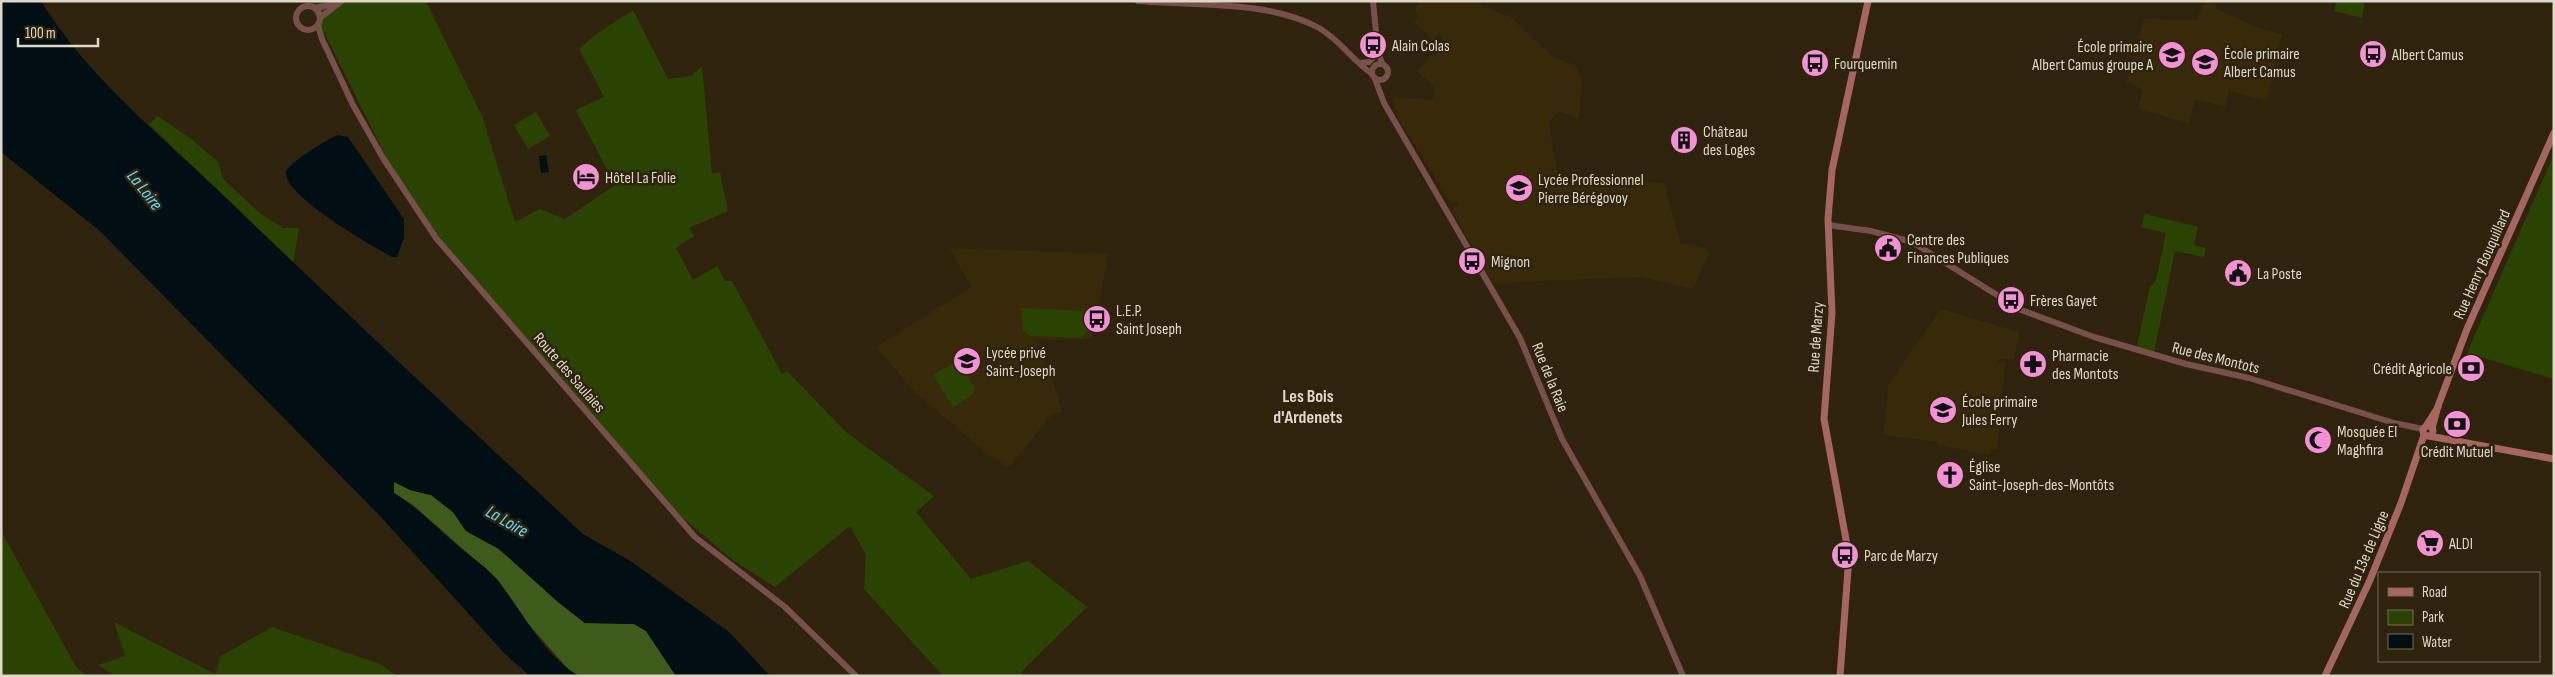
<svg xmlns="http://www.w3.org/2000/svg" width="2555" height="677" viewBox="0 0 2555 677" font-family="'Sofia Sans Condensed',sans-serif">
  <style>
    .built { fill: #39290b }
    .green { fill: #2a4302 }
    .forest { fill: #3f5b1b }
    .water { fill: #010e13 }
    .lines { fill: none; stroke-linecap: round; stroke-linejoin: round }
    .tertiary { stroke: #77504b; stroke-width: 6 }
    .secondary { stroke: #a5665f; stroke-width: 7 }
    .labels { text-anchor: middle; stroke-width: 5; stroke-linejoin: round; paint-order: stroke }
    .poi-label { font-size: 16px; fill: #dfd7c9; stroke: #2f230d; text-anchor: start }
    .street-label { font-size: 16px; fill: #dfd7c9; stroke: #2f230d }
    .water-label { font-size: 18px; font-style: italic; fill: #5dddff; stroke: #2f230d }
    .neighbourhood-label { font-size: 18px; font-weight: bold; fill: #dfd7c9; stroke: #2f230d }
  </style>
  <rect width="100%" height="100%" fill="#2f230d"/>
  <g class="built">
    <polygon points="1418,1 1477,1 1486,9 1490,8 1505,16 1507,14 1553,57 1575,65 1582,79 1579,119 1562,112 1557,113 1549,123 1558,177 1664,183 1680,243 1708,249 1707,252 1710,252 1693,289 1641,277 1492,283 1452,210 1458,204 1457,201 1451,203 1397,116 1394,98 1434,100 1434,86 1417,71 1442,44 1441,37 1439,34 1433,40 1414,22 1419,16 1415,12"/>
    <polygon points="2204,1 2216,4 2217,9 2256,27 2282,34 2267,101 2229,91 2225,107 2195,99 2189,123 2138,109 2143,90 2126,82 2140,43 2138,42 2144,19 2197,20"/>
    <polygon points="950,248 1108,254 1092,339 1035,340 1052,376 1062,412 1052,414 1011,465 1006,466 989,455 912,389 876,347 971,287"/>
    <polygon points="1941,309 2019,332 2014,359 1998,359 1998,363 2005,363 1997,449 1990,449 1989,455 1939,445 1938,442 1883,435 1888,385"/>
  </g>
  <g class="green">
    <polygon points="307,1 426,1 482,116 515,222 540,209 565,219 615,185 576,110 604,97 579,49 595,35 633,10 668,79 691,76 702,66 712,174 720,172 728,211 689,228 694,236 676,248 693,280 717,266 725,281 732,281 782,374 787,371 847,433 934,496 916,512 971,579 1028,561 1087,607 1021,672 1024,676 943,676 864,589 866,555 850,526 775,587 734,561 677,513 451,254 390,165 323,30"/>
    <polygon points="2337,1 2353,1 2365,4 2362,18 2334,11"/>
    <polygon points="536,112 550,136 528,149 514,125"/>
    <polygon points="158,116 190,138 218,162 223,179 262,215 284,228 299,228 293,263 149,124"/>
    <polygon points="2554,154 2554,379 2467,353"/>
    <polygon points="2145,214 2198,227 2194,245 2206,248 2204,257 2175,251 2154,352 2137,346 2150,287 2156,280 2166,233 2141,227"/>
    <polygon points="1021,308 1090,311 1088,331 1081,338 1030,336 1023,331"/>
    <polygon points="957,361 975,388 972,395 953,407 933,375"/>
    <polygon points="1,531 76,667 87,676 1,676"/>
    <polygon points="114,622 215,674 221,656 272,627 380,664 397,676 115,676 98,665 125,656"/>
  </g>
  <polygon class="forest" points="394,481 410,490 431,495 453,512 466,531 499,549 558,602 585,623 634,624 646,631 676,676 579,676 569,670 523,618 497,579 413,505 394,493"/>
  <g class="water">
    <path d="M 1,1 L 41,1 C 85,74 159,134 221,193 C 340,308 462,421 583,534 L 632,562 L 729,632 L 770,676 L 676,676 L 646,631 L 634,624 L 585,623 L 558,602 L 499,549 L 466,531 L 453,512 L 431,495 L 410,490 L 394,482 L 394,493 C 418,508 437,528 458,546 C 471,557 488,568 498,581 C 524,613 542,654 579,676 L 530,676 L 505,654 L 381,517 L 100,231 L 1,152 Z"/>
    <path d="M 338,135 L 348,137 L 404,219 L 404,238 L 397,257 L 392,257 C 372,246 282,195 286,172 C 287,164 329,138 338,135 Z"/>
    <polygon points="546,155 549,172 541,173 539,156"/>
  </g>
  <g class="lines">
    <g class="tertiary">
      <path d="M 1138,1 C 1194,6 1269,0 1319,28 C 1340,40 1352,60 1371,73"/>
      <polyline points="1373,1 1378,52 1382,63"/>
      <circle cx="308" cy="18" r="12"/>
      <polyline points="315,8 336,4"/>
      <polyline points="320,18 342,1"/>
      <polyline points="318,25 322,39 353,105 383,158 436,238 695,537 785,607 856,676"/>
      <polyline points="1360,63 1369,62 1378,52"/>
      <circle cx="1380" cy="72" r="8"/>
      <polyline points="1375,79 1384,103 1520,338 1562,439 1640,576 1683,676"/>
      <polyline points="1828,225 1871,231 1912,242 2021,310 2094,337 2186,364 2249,378 2394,423 2423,429"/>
    </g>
    <g class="secondary">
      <circle cx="2428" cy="431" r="5"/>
      <polyline points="2426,426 2438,407"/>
      <polyline points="2432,428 2438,406 2467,329 2554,133"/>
      <polyline points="2429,436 2554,459"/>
      <polyline points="1840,676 1849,556 1824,419 1832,313 1828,219 1832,170 1868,1"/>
      <polyline points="2325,676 2370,580 2401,503 2424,435"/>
    </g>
  </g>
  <defs>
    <g id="bus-disc" transform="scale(1.4375)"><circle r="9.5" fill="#f491d4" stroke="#2f230d"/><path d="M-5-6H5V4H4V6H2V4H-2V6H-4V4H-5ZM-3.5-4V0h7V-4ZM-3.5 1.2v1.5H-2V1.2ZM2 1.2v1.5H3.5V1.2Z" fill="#111"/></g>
    <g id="school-disc" transform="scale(1.4375)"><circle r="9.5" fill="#f491d4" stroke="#2f230d"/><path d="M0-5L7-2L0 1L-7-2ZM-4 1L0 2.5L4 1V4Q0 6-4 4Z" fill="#111"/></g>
    <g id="building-disc" transform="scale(1.4375)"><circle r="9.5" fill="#f491d4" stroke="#2f230d"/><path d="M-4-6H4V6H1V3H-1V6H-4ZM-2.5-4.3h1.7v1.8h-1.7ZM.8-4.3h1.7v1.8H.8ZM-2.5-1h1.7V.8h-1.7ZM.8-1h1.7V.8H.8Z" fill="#111"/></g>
    <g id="hotel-disc" transform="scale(1.4375)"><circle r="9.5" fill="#f491d4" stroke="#2f230d"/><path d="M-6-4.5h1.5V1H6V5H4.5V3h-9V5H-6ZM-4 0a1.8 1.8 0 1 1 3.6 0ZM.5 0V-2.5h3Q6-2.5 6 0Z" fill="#111"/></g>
    <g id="civic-disc" transform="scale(1.4375)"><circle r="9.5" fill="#f491d4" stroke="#2f230d"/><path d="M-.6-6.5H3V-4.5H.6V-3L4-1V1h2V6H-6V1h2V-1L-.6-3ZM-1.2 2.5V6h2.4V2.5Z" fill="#111"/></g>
    <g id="pharmacy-disc" transform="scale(1.4375)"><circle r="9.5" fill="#f491d4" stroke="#2f230d"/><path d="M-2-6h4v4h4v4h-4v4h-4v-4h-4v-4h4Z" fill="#111"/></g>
    <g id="bank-disc" transform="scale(1.4375)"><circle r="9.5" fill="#f491d4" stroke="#2f230d"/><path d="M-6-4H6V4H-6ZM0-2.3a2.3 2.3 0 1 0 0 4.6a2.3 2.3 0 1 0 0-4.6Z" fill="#111"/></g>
    <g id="mosque-disc" transform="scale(1.4375)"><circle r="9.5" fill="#f491d4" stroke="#2f230d"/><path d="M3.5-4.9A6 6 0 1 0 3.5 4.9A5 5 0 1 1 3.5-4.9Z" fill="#111"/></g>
    <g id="church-disc" transform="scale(1.4375)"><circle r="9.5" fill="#f491d4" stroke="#2f230d"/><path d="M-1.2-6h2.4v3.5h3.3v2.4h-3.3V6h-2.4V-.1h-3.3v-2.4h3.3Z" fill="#111"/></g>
    <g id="supermarket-disc" transform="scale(1.4375)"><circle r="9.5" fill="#f491d4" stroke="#2f230d"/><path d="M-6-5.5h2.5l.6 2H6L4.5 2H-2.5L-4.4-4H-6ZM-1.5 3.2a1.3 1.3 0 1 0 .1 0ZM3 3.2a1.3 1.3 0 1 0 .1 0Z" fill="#111"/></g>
  </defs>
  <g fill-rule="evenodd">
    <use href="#bus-disc" x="1373" y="45"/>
    <use href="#bus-disc" x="2373" y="54"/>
    <use href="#school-disc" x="2172" y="55"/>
    <use href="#school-disc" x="2205" y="62"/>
    <use href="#bus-disc" x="1815" y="63"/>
    <use href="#building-disc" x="1684" y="140"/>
    <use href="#hotel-disc" x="586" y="177"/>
    <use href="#school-disc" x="1519" y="188"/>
    <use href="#civic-disc" x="1888" y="248"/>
    <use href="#bus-disc" x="1472" y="261"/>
    <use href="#civic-disc" x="2238" y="273"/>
    <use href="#bus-disc" x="2011" y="300"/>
    <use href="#bus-disc" x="1097" y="319"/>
    <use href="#school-disc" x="967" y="361"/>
    <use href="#pharmacy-disc" x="2033" y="364"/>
    <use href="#bank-disc" x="2471" y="368"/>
    <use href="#school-disc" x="1943" y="410"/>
    <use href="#bank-disc" x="2457" y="424"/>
    <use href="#mosque-disc" x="2318" y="440"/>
    <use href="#church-disc" x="1950" y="475"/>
    <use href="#supermarket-disc" x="2430" y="543"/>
    <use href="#bus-disc" x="1845" y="555"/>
  </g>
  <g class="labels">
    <g class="poi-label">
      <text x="1392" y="51">Alain Colas</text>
      <text x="2153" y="52" text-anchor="end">École primaire<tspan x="2153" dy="18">Albert Camus groupe A</tspan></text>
      <text x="2224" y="59">École primaire<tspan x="2224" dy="18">Albert Camus</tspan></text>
      <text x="2392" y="60">Albert Camus</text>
      <text x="1834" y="69">Fourquemin</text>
      <text x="1703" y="137">Château<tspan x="1703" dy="18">des Loges</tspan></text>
      <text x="605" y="183">Hôtel La Folie</text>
      <text x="1538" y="185">Lycée Professionnel<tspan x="1538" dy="18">Pierre Bérégovoy</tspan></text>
      <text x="1907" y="245">Centre des<tspan x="1907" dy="18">Finances Publiques</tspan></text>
      <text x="1491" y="267">Mignon</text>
      <text x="2257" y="279">La Poste</text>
      <text x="2030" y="306">Frères Gayet</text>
      <text x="1116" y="316">L.E.P.<tspan x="1116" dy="18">Saint Joseph</tspan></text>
      <text x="986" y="358">Lycée privé<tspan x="986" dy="18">Saint-Joseph</tspan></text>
      <text x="2052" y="361">Pharmacie<tspan x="2052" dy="18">des Montots</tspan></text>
      <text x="2452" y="374" text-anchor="end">Crédit Agricole</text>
      <text x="1962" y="407">École primaire<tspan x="1962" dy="18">Jules Ferry</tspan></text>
      <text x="2337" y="437">Mosquée El<tspan x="2337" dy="18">Maghfira</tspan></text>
      <text x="2457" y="457" text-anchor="middle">Crédit Mutuel</text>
      <text x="1969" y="472">Église<tspan x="1969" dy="18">Saint-Joseph-des-Montôts</tspan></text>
      <text x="2449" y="549">ALDI</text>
      <text x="1864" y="561">Parc de Marzy</text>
    </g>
    <g class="street-label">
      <text transform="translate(2481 264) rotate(-66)" y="6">Rue Henry Bouquillard</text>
      <text transform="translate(1815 337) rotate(-86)" y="6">Rue de Marzy</text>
      <text transform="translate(2216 357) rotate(14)" y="6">Rue des Montots</text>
      <text transform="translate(570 372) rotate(49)" y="6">Route des Saulaies</text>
      <text transform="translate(1551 377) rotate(68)" y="6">Rue de la Raie</text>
      <text transform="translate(2363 559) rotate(-67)" y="6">Rue du 13e de Ligne</text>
    </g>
    <g class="water-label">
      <text transform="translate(145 190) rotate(52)" y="6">La Loire</text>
      <text transform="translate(507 521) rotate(30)" y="6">La Loire</text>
    </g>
    <g class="neighbourhood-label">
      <text x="1308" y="402">Les Bois<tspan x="1308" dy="21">d'Ardenets</tspan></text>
    </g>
  </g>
  <rect width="2555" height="677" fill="none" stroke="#dfd7c9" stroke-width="5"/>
  <rect x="2378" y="572" width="162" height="90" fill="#2f230d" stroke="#756b58"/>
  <rect x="2388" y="588" width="25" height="8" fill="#a5665f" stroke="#756b58"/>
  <text x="2422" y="597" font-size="15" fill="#dfd7c9">Road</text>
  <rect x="2388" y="610" width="25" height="15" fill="#2a4302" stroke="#756b58"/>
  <text x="2422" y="622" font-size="15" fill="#dfd7c9">Park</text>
  <rect x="2388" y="634" width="25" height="15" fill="#010e13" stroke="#756b58"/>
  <text x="2422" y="647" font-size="15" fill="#dfd7c9">Water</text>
  <path d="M18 38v8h80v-8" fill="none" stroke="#dfd7c9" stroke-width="2.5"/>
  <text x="25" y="38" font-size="15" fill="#dfd7c9" stroke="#2f230d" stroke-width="4" paint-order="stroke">100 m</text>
</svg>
